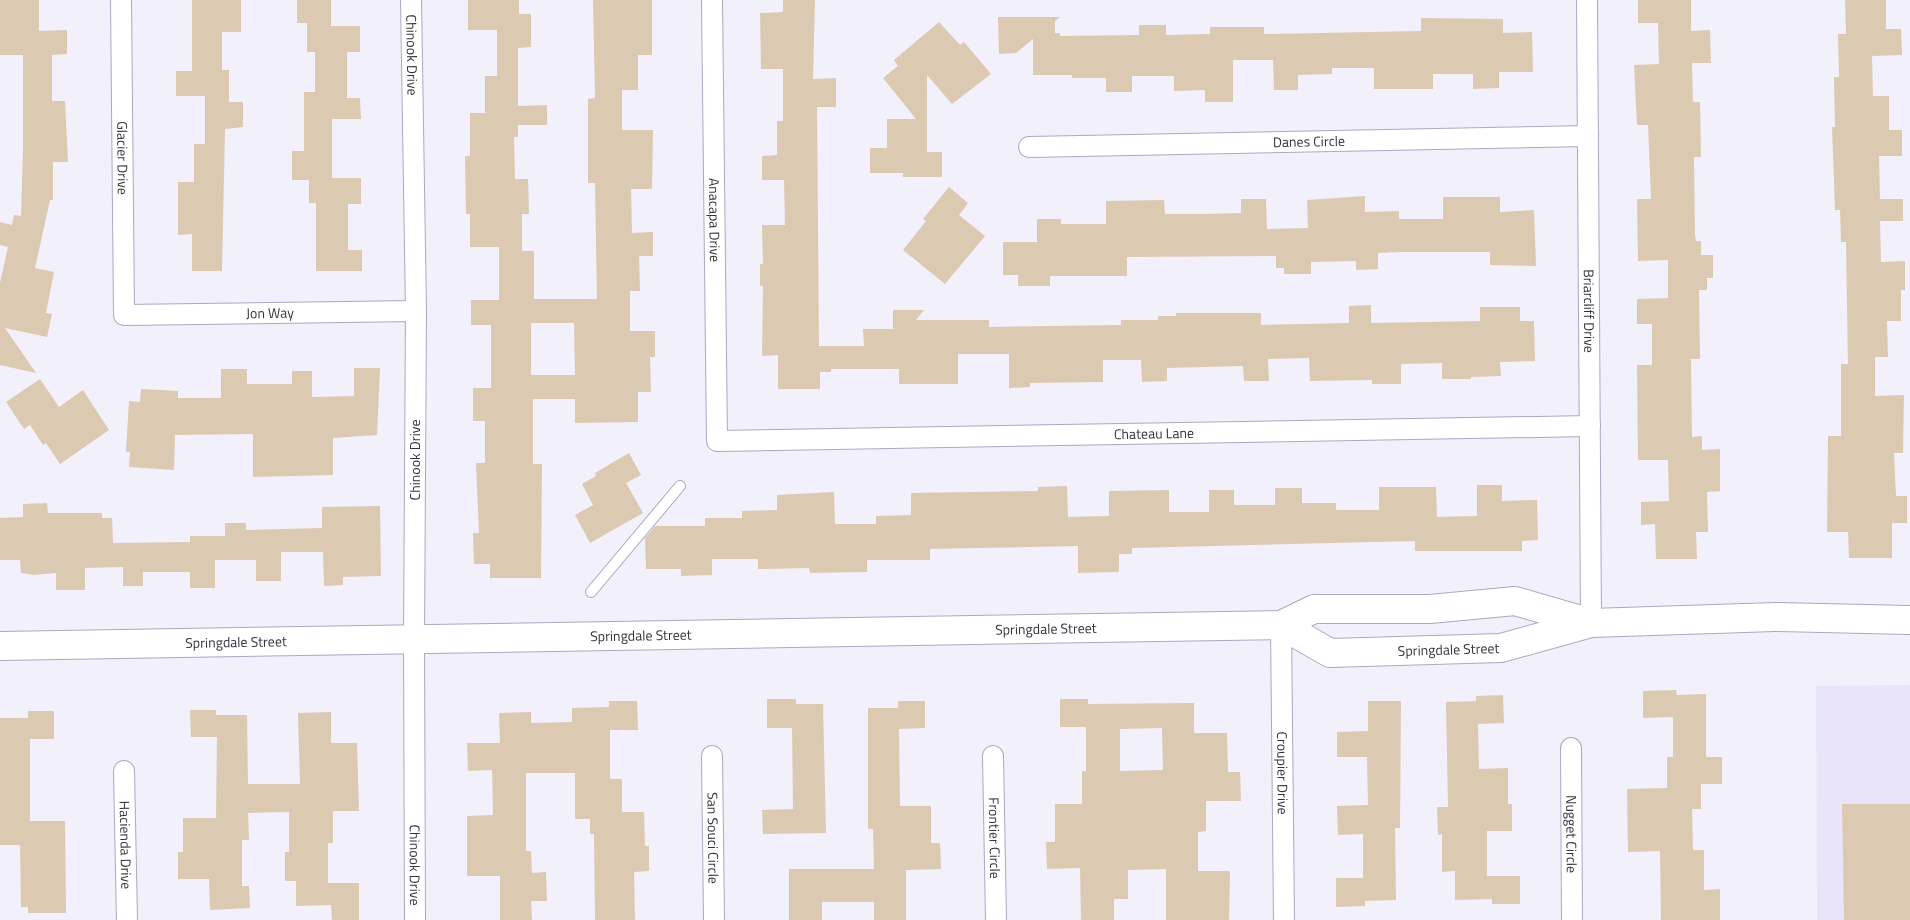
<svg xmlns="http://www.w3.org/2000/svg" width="1910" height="920" viewBox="0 0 1910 920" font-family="'Titillium Web',sans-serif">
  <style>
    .industrial { fill: #e9e4fa }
    .building { fill: #dcc9b2; fill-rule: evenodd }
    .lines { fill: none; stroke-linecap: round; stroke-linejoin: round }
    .service-casing { stroke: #aea7c2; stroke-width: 12 }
    .minor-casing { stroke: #aea7c2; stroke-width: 22 }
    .secondary-casing { stroke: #aea7c2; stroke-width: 30 }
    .service { stroke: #fff; stroke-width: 10 }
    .minor { stroke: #fff; stroke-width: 20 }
    .secondary { stroke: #fff; stroke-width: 28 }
    .labels { text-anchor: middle; stroke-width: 5; stroke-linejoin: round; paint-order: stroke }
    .street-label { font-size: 14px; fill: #35323d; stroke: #fff }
  </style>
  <rect width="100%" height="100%" fill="#f2f0fb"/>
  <polygon class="industrial" points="1910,685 1910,920 1817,920 1816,686"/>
  <g class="building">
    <polygon points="0,0 39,0 39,31 67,30 67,54 52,55 52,101 65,101 68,162 53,162 53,200 50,200 35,268 54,272 46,313 52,314 47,337 5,328 36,373 0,365 0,283 8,247 0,245 0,222 12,225 14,215 21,216 23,149 23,55 0,55"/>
    <polygon points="192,0 241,0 241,32 222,32 222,70 229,70 229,102 243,102 243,127 225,129 222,271 192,271 192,234 178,235 178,182 194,182 194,144 205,144 205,96 176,96 176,71 192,71"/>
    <polygon points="297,0 331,0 331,26 360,26 360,52 347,52 347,98 360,98 361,119 332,119 332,178 361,178 361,204 348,204 348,250 362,250 362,271 316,271 316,203 309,203 309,180 292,180 292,151 304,151 304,92 315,92 315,52 307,52 307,23 297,23"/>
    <path d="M 468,0 L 519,0 L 519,14 L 531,14 L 531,47 L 518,48 L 518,106 L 547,105 L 547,125 L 518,125 L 518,137 L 514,137 L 515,179 L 528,179 L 529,214 L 522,214 L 522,251 L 534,251 L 534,299 L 597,299 L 595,183 L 588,183 L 588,99 L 595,98 L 593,0 L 652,0 L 652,55 L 638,55 L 638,90 L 622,90 L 622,130 L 653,130 L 652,189 L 631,189 L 632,233 L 653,232 L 653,256 L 639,256 L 640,291 L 630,291 L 630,331 L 655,331 L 655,357 L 650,357 L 651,392 L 638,392 L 638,422 L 575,423 L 575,399 L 533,399 L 533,464 L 542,464 L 541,578 L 490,578 L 490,564 L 474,564 L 473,533 L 479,533 L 476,463 L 485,463 L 485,421 L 473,421 L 473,388 L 491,388 L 491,325 L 471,325 L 471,300 L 499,300 L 499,247 L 470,247 L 470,214 L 466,214 L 465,156 L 470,156 L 470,113 L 485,113 L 485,76 L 497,76 L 497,30 L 468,30 ZM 531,323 L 574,323 L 575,375 L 531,375 Z"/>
    <polygon points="783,0 815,0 813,79 836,78 836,107 817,107 819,346 864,346 863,329 893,329 893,310 924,310 916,320 989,320 989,327 1121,325 1121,320 1158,320 1158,316 1176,316 1176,313 1261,313 1261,325 1349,323 1349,306 1371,305 1371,323 1480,321 1480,307 1520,307 1520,321 1534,321 1535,361 1500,362 1501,376 1471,377 1471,379 1442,379 1442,363 1401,364 1401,384 1372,384 1372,380 1310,381 1309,358 1268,359 1269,381 1244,381 1243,366 1167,368 1167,381 1142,382 1141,360 1103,360 1103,382 1030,383 1030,387 1009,388 1009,354 958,354 958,384 899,384 899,369 831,369 831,372 820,372 820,389 778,389 778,355 762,356 763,286 760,286 760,264 763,264 762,225 785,225 784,180 762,180 762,156 777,155 777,121 783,121 783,69 761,69 760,13 783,12"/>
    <polygon points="1638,0 1691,0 1691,31 1710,30 1711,63 1692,63 1693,102 1700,102 1701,157 1694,157 1695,235 1696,241 1701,241 1701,255 1713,255 1713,278 1707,278 1707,290 1699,290 1700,359 1691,359 1692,437 1702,436 1702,450 1720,449 1720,491 1707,492 1708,532 1696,532 1697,559 1656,559 1655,524 1641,525 1641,502 1669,501 1668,460 1638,460 1637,365 1652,365 1652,324 1637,324 1637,299 1668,298 1668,260 1638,261 1637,199 1651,199 1648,125 1637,125 1634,65 1659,64 1658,23 1638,23"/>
    <polygon points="1845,0 1886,0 1886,29 1901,29 1902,55 1872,56 1873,96 1889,96 1889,130 1902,130 1902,156 1879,156 1880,199 1903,199 1903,221 1880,221 1881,262 1905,261 1905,290 1901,290 1901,321 1887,321 1888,357 1875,357 1875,396 1904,395 1903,453 1894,453 1896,496 1907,496 1907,523 1892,523 1892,558 1849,558 1848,532 1827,532 1828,436 1841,436 1841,364 1848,364 1846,242 1841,242 1840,210 1835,210 1832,127 1835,127 1834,77 1839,77 1838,34 1846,34"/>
    <polygon points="998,17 1060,17 1055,21 1055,33 1060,33 1060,36 1139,35 1139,25 1166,25 1166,35 1210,34 1210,27 1264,27 1264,34 1421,31 1421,18 1503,19 1503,33 1532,32 1533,72 1499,72 1499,88 1473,89 1473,74 1433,74 1433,89 1374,89 1374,68 1332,68 1332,74 1298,75 1298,90 1274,90 1273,60 1233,60 1233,102 1205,102 1205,90 1174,91 1174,76 1132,76 1132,92 1106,92 1106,78 1072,78 1072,75 1033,75 1033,39 1016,53 999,54"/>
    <polygon points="939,22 960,45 964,42 991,74 952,104 927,75 927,152 942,152 942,177 903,177 903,173 870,173 870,148 887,148 887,119 916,119 883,78 898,66 894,60"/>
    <polygon points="949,187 968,203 959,215 985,236 945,284 903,250 926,221 923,219"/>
    <polygon points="1365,196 1365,212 1399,211 1399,219 1443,219 1443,197 1500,197 1500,212 1534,210 1536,266 1490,265 1490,252 1400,252 1378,253 1378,269 1356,270 1356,261 1311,262 1311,274 1284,274 1284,268 1276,268 1276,256 1127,257 1127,276 1050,276 1050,286 1018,286 1018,275 1003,275 1003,242 1037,242 1037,219 1061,219 1061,224 1106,224 1106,201 1164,200 1165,214 1206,214 1241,213 1241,199 1266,199 1267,229 1308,228 1307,200"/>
    <polygon points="354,368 380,368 377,435 333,438 333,475 253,477 253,434 175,435 174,470 129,467 130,452 126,452 129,401 140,402 141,389 178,391 178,398 221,398 221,369 247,369 247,384 292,384 292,371 312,371 312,397 354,396"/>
    <polygon points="40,379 59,407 83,390 109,430 60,464 46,443 43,445 30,425 24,429 6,402"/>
    <polygon points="629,453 641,475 626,483 643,513 590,543 575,515 593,505 582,484 596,476 595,473"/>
    <polygon points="1477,485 1502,485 1502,501 1537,500 1538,540 1522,541 1522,551 1415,551 1415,541 1132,548 1132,554 1119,554 1119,572 1078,573 1078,546 930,549 930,560 867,560 867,572 810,573 809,568 758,569 758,559 712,559 712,575 681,576 681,569 646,569 645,538 655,526 705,526 705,518 742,518 742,511 777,510 777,495 834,492 835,524 876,524 876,516 911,515 911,493 1038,491 1038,487 1067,486 1068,517 1109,516 1109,491 1169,490 1169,512 1209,512 1209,490 1234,490 1234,505 1275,505 1275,488 1302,488 1302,503 1336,503 1336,510 1379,510 1379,487 1436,487 1437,517 1477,516"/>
    <polygon points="47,503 48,513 102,513 102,518 112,518 113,543 190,542 190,536 225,536 225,523 246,523 246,530 322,528 322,507 380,506 381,576 343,577 343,585 324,586 323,552 281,552 281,581 256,581 256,560 215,560 215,588 190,588 190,572 143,572 143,586 123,586 123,567 85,568 85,590 56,590 56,573 34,575 21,573 20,560 0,560 0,518 23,517 23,504"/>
    <polygon points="1676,690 1677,695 1706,694 1706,757 1722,757 1722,784 1701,784 1701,809 1692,809 1693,850 1704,850 1704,890 1720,889 1720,920 1661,920 1660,851 1628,852 1627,789 1667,788 1667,757 1673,757 1673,717 1643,718 1643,691"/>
    <polygon points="1503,695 1504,723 1478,724 1479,769 1508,768 1508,804 1512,804 1512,831 1487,831 1487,876 1520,876 1520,904 1492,904 1492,899 1455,900 1455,871 1442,872 1442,834 1438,835 1437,807 1448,807 1446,702 1476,701 1476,696"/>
    <polygon points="767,699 796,699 796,704 823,704 826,833 763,834 762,810 793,809 792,728 767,728"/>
    <path d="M 1060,699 L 1088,699 L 1088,704 L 1194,703 L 1194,733 L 1227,733 L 1228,772 L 1240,772 L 1241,801 L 1206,801 L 1206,831 L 1198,832 L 1198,871 L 1230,871 L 1229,920 L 1166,920 L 1166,869 L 1128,870 L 1128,899 L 1114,899 L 1114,920 L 1081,920 L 1080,868 L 1047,869 L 1046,842 L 1055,842 L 1055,804 L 1082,804 L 1082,771 L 1086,771 L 1086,727 L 1060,727 ZM 1162,728 L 1163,770 L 1120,771 L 1120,729 Z"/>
    <polygon points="609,701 637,701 638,730 610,730 610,779 622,779 622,812 644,812 645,846 649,846 649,871 634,872 635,920 595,920 594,834 590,834 590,819 575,819 575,773 526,773 526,851 531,851 532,873 546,872 547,901 531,901 532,920 500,920 500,876 467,876 467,816 493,815 492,770 468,771 467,743 500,743 499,713 531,712 531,723 572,722 572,708 609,707"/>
    <polygon points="898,701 925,701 925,728 899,729 900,806 931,806 931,843 940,843 941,869 906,870 906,920 874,920 874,902 822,902 822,920 789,920 789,869 874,869 873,829 868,829 868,708 898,708"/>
    <polygon points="1368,701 1401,701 1400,828 1395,828 1396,900 1365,901 1365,906 1336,907 1336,878 1363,878 1363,834 1338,835 1337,806 1368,805 1367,757 1337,757 1337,732 1368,731"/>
    <polygon points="190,710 216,710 216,715 247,715 248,784 300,784 298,713 331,712 331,743 357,743 359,811 333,811 333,843 328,843 328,883 359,883 359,920 332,920 331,905 296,906 296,881 285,881 285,852 289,852 289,812 248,813 249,840 242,840 242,886 249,886 250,908 210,910 209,879 178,879 178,852 183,852 183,818 216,818 217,737 191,737"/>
    <polygon points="28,711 54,711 54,739 30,739 30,821 65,821 66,913 28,913 28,907 21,907 20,845 0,845 0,718 28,718"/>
    <polygon points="1842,804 1910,804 1910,920 1844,920"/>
  </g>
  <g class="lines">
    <g class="service-casing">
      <polyline id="service" points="591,592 680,486"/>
    </g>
    <g class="minor-casing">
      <g id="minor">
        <path id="s1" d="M 121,0 L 124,315 L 416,311"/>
        <path id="s2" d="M 411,0 L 416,311 L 414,640 L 415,920"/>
        <path id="s3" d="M 712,0 L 717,441 L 1590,426"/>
        <path id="s4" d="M 1587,0 L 1591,623"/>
        <path id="s5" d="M 1029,147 L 1588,136"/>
        <path id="s6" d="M 1281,625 L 1284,920"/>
        <path id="s7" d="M 1571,748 L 1572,920"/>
        <path id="s8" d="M 712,756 L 714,920"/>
        <path id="s9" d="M 993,756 L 996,920"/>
        <path id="s10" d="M 124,771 L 127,920"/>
      </g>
    </g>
    <g class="secondary-casing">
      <g id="secondary">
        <path id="s11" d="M 1281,625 L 1330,653 L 1501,648 L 1591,623 L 1775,617 L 1910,620"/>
        <path id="s12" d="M 0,646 L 1281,625 L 1314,609 L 1430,609 L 1515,601 L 1591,623"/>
      </g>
    </g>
    <use href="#service" class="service"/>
    <use href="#minor" class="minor"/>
    <use href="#secondary" class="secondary"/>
  </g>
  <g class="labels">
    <g class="street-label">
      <text dy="5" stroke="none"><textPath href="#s2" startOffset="55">Chinook Drive</textPath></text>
      <text dy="5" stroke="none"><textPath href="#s5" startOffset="280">Danes Circle</textPath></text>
      <text dy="5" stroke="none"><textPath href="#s1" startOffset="158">Glacier Drive</textPath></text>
      <text dy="5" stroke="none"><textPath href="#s3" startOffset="220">Anacapa Drive</textPath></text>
      <text dy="5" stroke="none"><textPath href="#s4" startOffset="311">Briarcliff Drive</textPath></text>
      <text dy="5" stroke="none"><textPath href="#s1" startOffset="461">Jon Way</textPath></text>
      <text dy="5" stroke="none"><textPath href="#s3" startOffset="878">Chateau Lane</textPath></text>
      <text transform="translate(415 460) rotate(-90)" y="5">Chinook Drive</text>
      <text dy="5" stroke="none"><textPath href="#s12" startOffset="1046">Springdale Street</textPath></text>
      <text dy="5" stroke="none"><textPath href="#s12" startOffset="641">Springdale Street</textPath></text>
      <text dy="5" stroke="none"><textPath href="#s12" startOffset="236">Springdale Street</textPath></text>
      <text dy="5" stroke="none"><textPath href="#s11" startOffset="175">Springdale Street</textPath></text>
      <text dy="5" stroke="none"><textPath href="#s6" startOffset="148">Croupier Drive</textPath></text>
      <text dy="5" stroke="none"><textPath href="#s7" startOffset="86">Nugget Circle</textPath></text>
      <text dy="5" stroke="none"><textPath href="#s8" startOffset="82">San Souci Circle</textPath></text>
      <text dy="5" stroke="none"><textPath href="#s9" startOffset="82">Frontier Circle</textPath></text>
      <text dy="5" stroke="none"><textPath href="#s10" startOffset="74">Hacienda Drive</textPath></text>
      <text dy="5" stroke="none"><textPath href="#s2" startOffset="865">Chinook Drive</textPath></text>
    </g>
  </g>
</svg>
